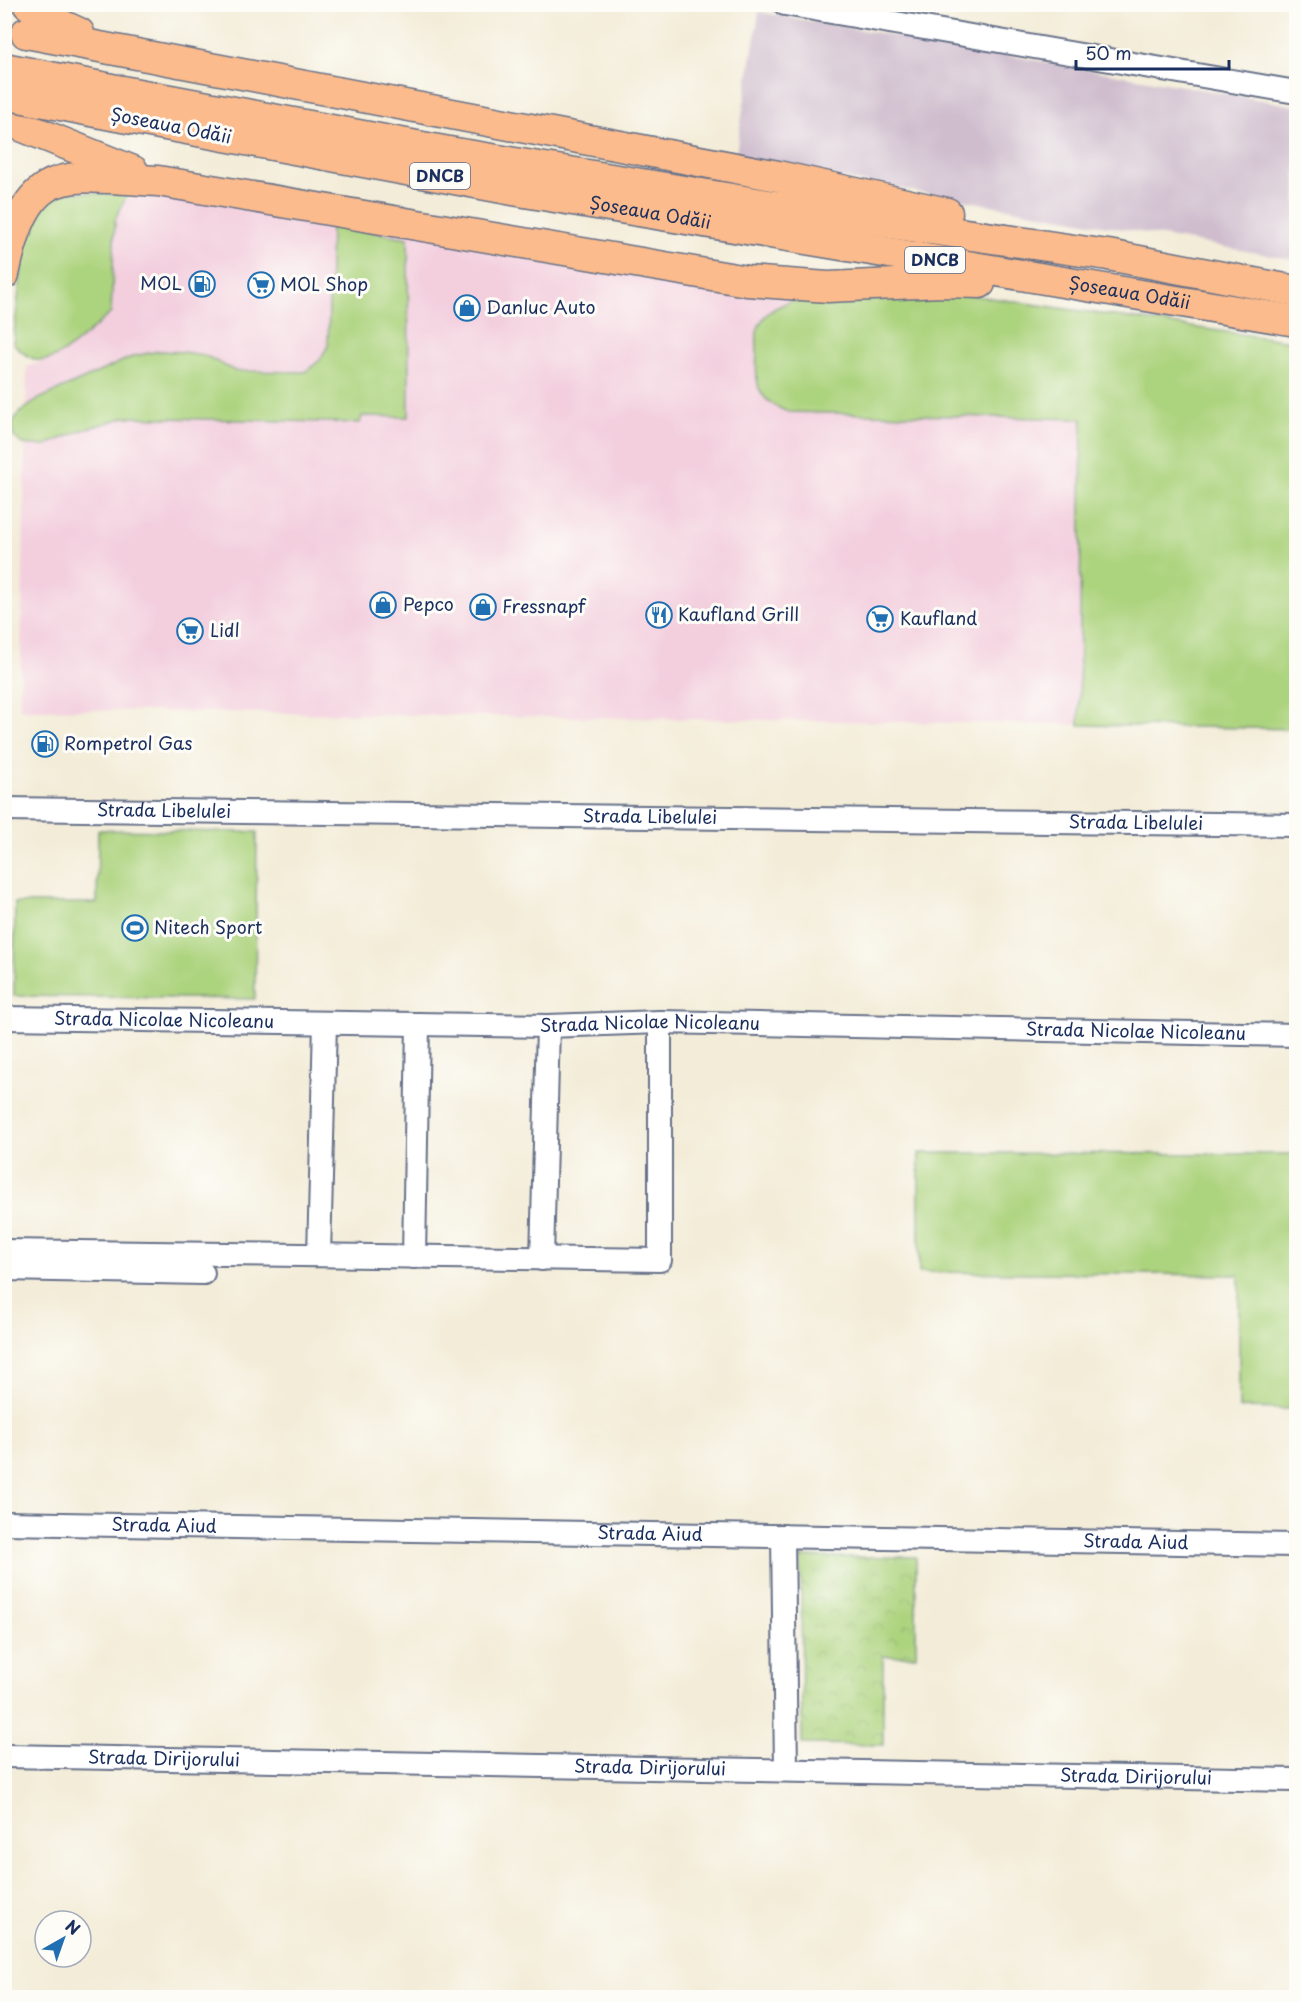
<svg xmlns="http://www.w3.org/2000/svg" width="1301" height="2002" viewBox="0 0 1301 2002" font-family="'Playpen Sans',sans-serif">
  <style>
    .built { fill: #f3cfde }
    .industrial { fill: #cfbdce }
    .grass { fill: #acd37d; stroke: #64816e; stroke-width: 1.5 }
    .park { fill: url(#park-crowns); stroke: #64816e; stroke-width: 1.5 }
    .lines { fill: none; stroke-linecap: round; stroke-linejoin: round }
    .minor-casing { stroke: #677189; stroke-width: 26 }
    .major-casing { stroke: #677189; stroke-width: 33 }
    .minor { stroke: #fff; stroke-width: 22 }
    .major { stroke: #fbbb8c; stroke-width: 30 }
    .major-bridge-casing { stroke: #677189; stroke-width: 33; stroke-linecap: butt }
    .major-bridge { stroke: #fbbb8c; stroke-width: 30 }
    .labels { text-anchor: middle; stroke-width: 6; stroke-linejoin: round; paint-order: stroke }
    .shield { fill: #fdfcf7; stroke: #5f6c8c; stroke-width: 1.5 }
    .shield-label { font-size: 16px; font-weight: bold; fill: #1b2f5e }
    .street-label { font-size: 18px; fill: #1b2f5e; stroke: #fdfcf7 }
    .poi-label { font-size: 18px; fill: #1b2f5e; stroke: #fdfcf7; text-anchor: start }
  </style>
  <defs>
    <pattern id="park-crowns" width="20" height="18" patternUnits="userSpaceOnUse" patternTransform="scale(1.5)"><rect width="20" height="18" fill="#acd37d"/><path d="M2 6a3 3 0 1 1 6 0M12 15a3 3 0 1 1 6 0" fill="none" stroke="#93b56e"/></pattern>
  </defs>
  <rect width="100%" height="100%" fill="#fdfcf7"/>
  <filter id="ink" filterUnits="userSpaceOnUse"><feTurbulence type="fractalNoise" baseFrequency=".0167" numOctaves="2"/><feDisplacementMap in="SourceGraphic" scale="12" xChannelSelector="R" yChannelSelector="G"/><feConvolveMatrix kernelMatrix="1 2 1 2 8 2 1 2 1" color-interpolation-filters="sRGB"/></filter>
  <filter id="wash" filterUnits="userSpaceOnUse"><feTurbulence type="fractalNoise" baseFrequency=".008" numOctaves="4" result="noise"/><feDisplacementMap in="SourceGraphic" scale="24" xChannelSelector="R" yChannelSelector="G"/><feGaussianBlur stdDeviation="1.35" result="paint"/><feColorMatrix in="noise" values="0 0 0 0 0 0 0 0 0 0 0 0 0 0 0 0 0 1.4 0 .05"/><feComposite in="paint" operator="in"/></filter>
  <g filter="url(#wash)">
    <rect width="100%" height="100%" fill="#f3ecd8"/>
    <polygon class="built" points="142,193 1164,321 1162,726 20,709 27,367 62,354 112,313 115,221 124,202 132,196"/>
    <polygon class="industrial" points="759,12 1296,106 1296,260 735,159"/>
    <g class="grass">
      <path d="M 68,192 L 127,195 L 115,220 L 111,313 C 96,325 64,358 45,360 C 32,362 21,352 13,343 L 25,238 L 48,200 Z"/>
      <polygon points="331,225 408,238 409,417 362,416 360,423 125,417 80,431 44,446 22,444 13,436 13,422 19,413 39,399 134,356 159,351 183,352 204,355 235,371 305,372 319,361 328,346"/>
      <path d="M 963,294 L 1296,342 L 1296,729 L 1079,725 L 1082,419 L 788,412 C 753,398 756,383 757,349 C 757,340 755,330 761,322 C 767,311 779,306 791,301 Z"/>
      <polygon points="98,830 257,832 255,999 14,996 15,903 97,903"/>
      <polygon points="919,1153 1296,1154 1296,1409 1239,1408 1239,1275 919,1272"/>
    </g>
    <polygon class="park" points="801,1557 916,1557 916,1656 883,1656 883,1745 802,1744"/>
  </g>
  <g filter="url(#ink)">
    <g class="lines">
      <g class="minor-casing">
        <g id="minor">
          <polyline points="785,4 1296,92"/>
          <path id="s1" d="M 4,809 L 1296,825"/>
          <path id="s2" d="M 4,1018 L 548,1026 L 660,1022 L 1296,1035"/>
          <polyline points="4,1251 660,1260 660,1022"/>
          <polyline points="319,1255 325,1023"/>
          <polyline points="414,1257 418,1024"/>
          <polyline points="542,1259 548,1026"/>
          <polyline points="4,1269 203,1273"/>
          <path id="s3" d="M 4,1523 L 1296,1545"/>
          <polyline points="783,1536 786,1770"/>
          <path id="s4" d="M 4,1756 L 1296,1780"/>
        </g>
      </g>
      <g class="major-casing">
        <g id="major">
          <polyline points="28,4 46,18 79,33"/>
          <polyline points="26,33 778,176 947,213"/>
          <polyline points="122,91 449,152 768,205 1108,255 1296,291"/>
          <path id="s5" d="M 117,116 L 513,190 L 1296,321"/>
          <polyline points="16,124 133,171"/>
          <path d="M 4,274 C 28,163 58,175 158,181 L 747,281 L 828,287 L 941,282 L 980,283"/>
        </g>
      </g>
      <use href="#minor" class="minor"/>
      <use href="#major" class="major"/>
      <g class="major-bridge-casing">
        <g id="major-bridge">
          <polyline points="4,68 122,91"/>
          <polyline points="4,94 117,116"/>
        </g>
      </g>
      <use href="#major-bridge" class="major-bridge"/>
    </g>
  </g>
  <defs>
    <g id="fuel-ring" transform="scale(1.35)"><circle r="9.5" fill="#fdfcf7" stroke="#1f6fb2" stroke-width="1.5"/><path d="M-5.5-6h7V0h2V4h1.3V-2.5L3-4.5l.8-.8L6-3V5H2.5V1h-1V6h-7ZM-4.2-4.7v3.2H.2V-4.7Z" fill="#1f6fb2"/></g>
    <g id="supermarket-ring" transform="scale(1.35)"><circle r="9.5" fill="#fdfcf7" stroke="#1f6fb2" stroke-width="1.5"/><path d="M-6-5.5h2.5l.6 2H6L4.5 2H-2.5L-4.4-4H-6ZM-1.5 3.2a1.3 1.3 0 1 0 .1 0ZM3 3.2a1.3 1.3 0 1 0 .1 0Z" fill="#1f6fb2"/></g>
    <g id="shop-ring" transform="scale(1.35)"><circle r="9.5" fill="#fdfcf7" stroke="#1f6fb2" stroke-width="1.5"/><path d="M-5-2.5h2.3a2.7 3.5 0 0 1 5.4 0H5L5.5 6h-11ZM-1.5-2.5h3a1.5 2.3 0 0 0-3 0Z" fill="#1f6fb2"/></g>
    <g id="restaurant-ring" transform="scale(1.35)"><circle r="9.5" fill="#fdfcf7" stroke="#1f6fb2" stroke-width="1.5"/><path d="M-5-6h1v4h1v-4h1v4h1v-4h1v5L-1.5 .5V6h-2V.5L-5-1ZM5-6V6H3V1.5H1.5Q1.5-4 5-6Z" fill="#1f6fb2"/></g>
    <g id="stadium-ring" transform="scale(1.35)"><circle r="9.5" fill="#fdfcf7" stroke="#1f6fb2" stroke-width="1.5"/><path d="M0-5a6.5 5 0 1 0 0 10a6.5 5 0 1 0 0-10ZM-3.5-1.8h7v3.6h-7Z" fill="#1f6fb2"/></g>
  </defs>
  <g fill-rule="evenodd">
    <use href="#fuel-ring" x="202" y="284"/>
    <use href="#supermarket-ring" x="261" y="285"/>
    <use href="#shop-ring" x="467" y="308"/>
    <use href="#shop-ring" x="383" y="605"/>
    <use href="#shop-ring" x="483" y="607"/>
    <use href="#restaurant-ring" x="659" y="615"/>
    <use href="#supermarket-ring" x="880" y="619"/>
    <use href="#supermarket-ring" x="190" y="631"/>
    <use href="#fuel-ring" x="45" y="744"/>
    <use href="#stadium-ring" x="135" y="928"/>
  </g>
  <g class="labels">
    <g class="shield">
      <rect x="410" y="163" width="60" height="26" rx="4.5"/>
      <rect x="905" y="247" width="60" height="26" rx="4.5"/>
    </g>
    <g class="shield-label">
      <text x="440" y="182">DNCB</text>
      <text x="935" y="266">DNCB</text>
    </g>
    <g class="street-label">
      <text transform="translate(171 126) rotate(11)" y="6">Șoseaua Odăii</text>
      <text dy="6" stroke="none"><textPath href="#s5" startOffset="542">Șoseaua Odăii</textPath></text>
      <text dy="6" stroke="none"><textPath href="#s5" startOffset="1028">Șoseaua Odăii</textPath></text>
      <text dy="6" stroke="none"><textPath href="#s1" startOffset="160">Strada Libelulei</textPath></text>
      <text dy="6" stroke="none"><textPath href="#s1" startOffset="646">Strada Libelulei</textPath></text>
      <text dy="6" stroke="none"><textPath href="#s1" startOffset="1132">Strada Libelulei</textPath></text>
      <text dy="6" stroke="none"><textPath href="#s2" startOffset="160">Strada Nicolae Nicoleanu</textPath></text>
      <text dy="6" stroke="none"><textPath href="#s2" startOffset="646">Strada Nicolae Nicoleanu</textPath></text>
      <text dy="6" stroke="none"><textPath href="#s2" startOffset="1132">Strada Nicolae Nicoleanu</textPath></text>
      <text dy="6" stroke="none"><textPath href="#s3" startOffset="160">Strada Aiud</textPath></text>
      <text dy="6" stroke="none"><textPath href="#s3" startOffset="646">Strada Aiud</textPath></text>
      <text dy="6" stroke="none"><textPath href="#s3" startOffset="1132">Strada Aiud</textPath></text>
      <text dy="6" stroke="none"><textPath href="#s4" startOffset="160">Strada Dirijorului</textPath></text>
      <text dy="6" stroke="none"><textPath href="#s4" startOffset="646">Strada Dirijorului</textPath></text>
      <text dy="6" stroke="none"><textPath href="#s4" startOffset="1132">Strada Dirijorului</textPath></text>
    </g>
    <g class="poi-label">
      <text x="182" y="290" text-anchor="end">MOL</text>
      <text x="280" y="291">MOL Shop</text>
      <text x="486" y="314">Danluc Auto</text>
      <text x="403" y="611">Pepco</text>
      <text x="502" y="613">Fressnapf</text>
      <text x="678" y="621">Kaufland Grill</text>
      <text x="900" y="625">Kaufland</text>
      <text x="210" y="637">Lidl</text>
      <text x="64" y="750">Rompetrol Gas</text>
      <text x="154" y="934">Nitech Sport</text>
    </g>
  </g>
  <rect width="1301" height="2002" fill="none" stroke="#fdfcf7" stroke-width="24"/>
  <g transform="translate(63 1939) rotate(40)"><circle r="28" fill="#fdfcf7" stroke="#a3aaba" stroke-width="1.5"/>
  <path d="M0-4.5L10 22L0 15L-10 22Z" fill="#1f6fb2"/>
  <text y="-9" font-size="16" font-weight="bold" text-anchor="middle" fill="#1b2f5e">N</text>
  </g>
  <path d="M1076 60v9h153v-9" fill="none" stroke="#1b2f5e" stroke-width="3"/>
  <text x="1085" y="60" font-size="18" fill="#1b2f5e" stroke="#fdfcf7" stroke-width="4.5" paint-order="stroke">50 m</text>
</svg>
